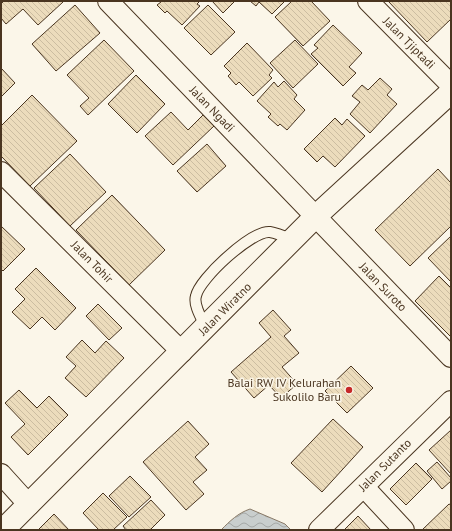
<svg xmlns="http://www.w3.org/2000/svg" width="452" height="531" viewBox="0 0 452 531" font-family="'PT Sans',sans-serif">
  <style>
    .water { fill: url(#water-waves); stroke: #887966 }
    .building { fill: url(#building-back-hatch); stroke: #4a3520 }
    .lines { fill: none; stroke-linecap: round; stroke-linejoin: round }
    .lane-casing { stroke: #4a3520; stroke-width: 12 }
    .street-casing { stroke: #4a3520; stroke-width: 22 }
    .secondary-casing { stroke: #4a3520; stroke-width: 24 }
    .lane { stroke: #fbf6e9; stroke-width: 10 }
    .street { stroke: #fbf6e9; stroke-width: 20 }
    .secondary { stroke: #fbf6e9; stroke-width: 22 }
    .poi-dot { fill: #c62828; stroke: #fbf6e9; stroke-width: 1.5 }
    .labels { text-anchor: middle; stroke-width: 3; stroke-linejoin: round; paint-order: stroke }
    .street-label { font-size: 12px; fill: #4a3520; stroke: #fbf6e9 }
    .poi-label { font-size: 12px; fill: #4a3520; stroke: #fbf6e9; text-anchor: end }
  </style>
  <defs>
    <pattern id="water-waves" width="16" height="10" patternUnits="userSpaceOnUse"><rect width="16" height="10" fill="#c9cecd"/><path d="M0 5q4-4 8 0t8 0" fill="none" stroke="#a5a8a6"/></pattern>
    <pattern id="building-back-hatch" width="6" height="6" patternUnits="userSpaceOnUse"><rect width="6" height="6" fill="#ecdcbc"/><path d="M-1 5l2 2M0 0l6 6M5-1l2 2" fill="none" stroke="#ccbda1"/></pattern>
  </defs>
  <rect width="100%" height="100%" fill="#fbf6e9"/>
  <path class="water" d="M 250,509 L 285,524 L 291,530 L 221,530 C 230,521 238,513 250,509 Z"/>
  <g class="building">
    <polygon points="4,1 63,1 63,2 38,25 23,9 6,24 1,18 1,4"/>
    <polygon points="160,1 200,1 197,4 200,6 182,25 167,11 165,13 157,5 161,2"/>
    <polygon points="212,1 235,1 223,13"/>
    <polygon points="250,1 285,1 272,14 259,2 256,6"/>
    <polygon points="292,1 311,1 330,21 303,46 275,17"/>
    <polygon points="388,1 451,1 451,19 427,42"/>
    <polygon points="75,5 100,33 56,71 32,44"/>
    <polygon points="208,5 235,32 211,55 184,28"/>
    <polygon points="333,25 362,53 349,67 356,73 343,86 311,54 318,48 314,45"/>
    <polygon points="104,40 134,71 88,115 80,106 89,98 67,75"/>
    <polygon points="295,40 318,64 293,88 270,63"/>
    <polygon points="247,43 273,70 269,75 272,78 253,96 239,82 236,85 228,76 231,73 224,66"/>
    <polygon points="1,68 15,83 1,97"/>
    <polygon points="136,75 165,104 137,133 108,104"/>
    <polygon points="380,78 392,89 387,95 397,104 370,133 350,114 360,102 352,96 362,85 368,90"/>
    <polygon points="284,81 297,95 294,99 305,110 287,130 280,124 278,126 268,117 271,114 257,101 274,82 278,87"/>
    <polygon points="32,95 77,141 30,186 1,156 1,126"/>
    <polygon points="171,112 188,130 203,115 214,126 173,165 145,136"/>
    <polygon points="335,118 342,125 347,119 365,136 335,167 323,156 317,162 304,149"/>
    <polygon points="207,144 226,166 197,192 177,171"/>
    <polygon points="70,154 106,192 70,226 34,188"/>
    <polygon points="438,169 451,183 451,226 410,266 375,230"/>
    <polygon points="112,195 165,250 129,285 76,230"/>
    <polygon points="1,226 25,249 3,271 1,269"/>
    <polygon points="451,236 451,282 428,258"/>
    <polygon points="36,268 76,308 55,330 42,317 30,329 12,312 25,299 15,289"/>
    <polygon points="439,276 451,288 451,337 415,301"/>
    <polygon points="98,304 122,328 109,340 86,316"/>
    <polygon points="273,310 291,330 284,336 299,353 282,367 297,384 281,398 269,385 254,398 231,372 271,337 259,323"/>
    <polygon points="82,340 95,353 106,341 124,358 86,397 65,378 76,366 66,357"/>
    <polygon points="351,366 373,388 347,413 325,391"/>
    <polygon points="19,390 37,408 49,396 68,415 28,455 11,437 25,424 5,403"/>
    <polygon points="333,419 363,447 322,492 291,463"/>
    <polygon points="188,421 209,444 195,457 207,470 193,482 204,494 186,510 143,462"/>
    <polygon points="451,430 451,474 429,450"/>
    <polygon points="437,462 451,478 451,481 442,489 427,471"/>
    <polygon points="416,463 432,479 406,505 390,489"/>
    <polygon points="130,476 151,497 129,517 109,496"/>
    <polygon points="103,493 127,517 113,530 99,530 83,513"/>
    <polygon points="151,500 165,515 150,530 126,530 123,526"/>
    <polygon points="449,504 451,505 451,530 422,530"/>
    <polygon points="54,514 69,530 38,530"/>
    <polygon points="358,516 371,530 344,530"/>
  </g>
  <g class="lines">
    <g class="lane-casing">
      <path id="lane" d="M 206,328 C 202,319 193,305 196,296 C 199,279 252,230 270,232 C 277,233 286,237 293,240"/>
    </g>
    <g class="street-casing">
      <g id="street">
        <polyline points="108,1 451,357"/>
        <polyline points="368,1 451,85"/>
        <polyline points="1,172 182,352"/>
        <polyline points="1,474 29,505"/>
        <polyline points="364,487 404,530"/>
        <polyline points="319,530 451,401"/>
      </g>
    </g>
    <g class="secondary-casing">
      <polyline id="secondary" points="3,530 316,216 451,92"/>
    </g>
    <use href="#lane" class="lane"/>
    <use href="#street" class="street"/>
    <use href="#secondary" class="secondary"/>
  </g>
  <circle class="poi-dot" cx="349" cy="390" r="4"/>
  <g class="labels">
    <g class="street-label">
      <text transform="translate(409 43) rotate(45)" y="4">Jalan Tjiptadi</text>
      <text transform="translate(212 109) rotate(46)" y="4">Jalan Ngadi</text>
      <text transform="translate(92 262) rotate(45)" y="4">Jalan Tohir</text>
      <text transform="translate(383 287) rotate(46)" y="4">Jalan Suroto</text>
      <text transform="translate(225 309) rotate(-45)" y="4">Jalan Wiratno</text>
      <text transform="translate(385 465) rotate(-45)" y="4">Jalan Sutanto</text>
    </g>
    <g class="poi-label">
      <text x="341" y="387">Balai RW IV Kelurahan<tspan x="341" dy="14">Sukolilo Baru</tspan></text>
    </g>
  </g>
  <rect width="452" height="531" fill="none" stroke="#4a3520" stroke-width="4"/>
</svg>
